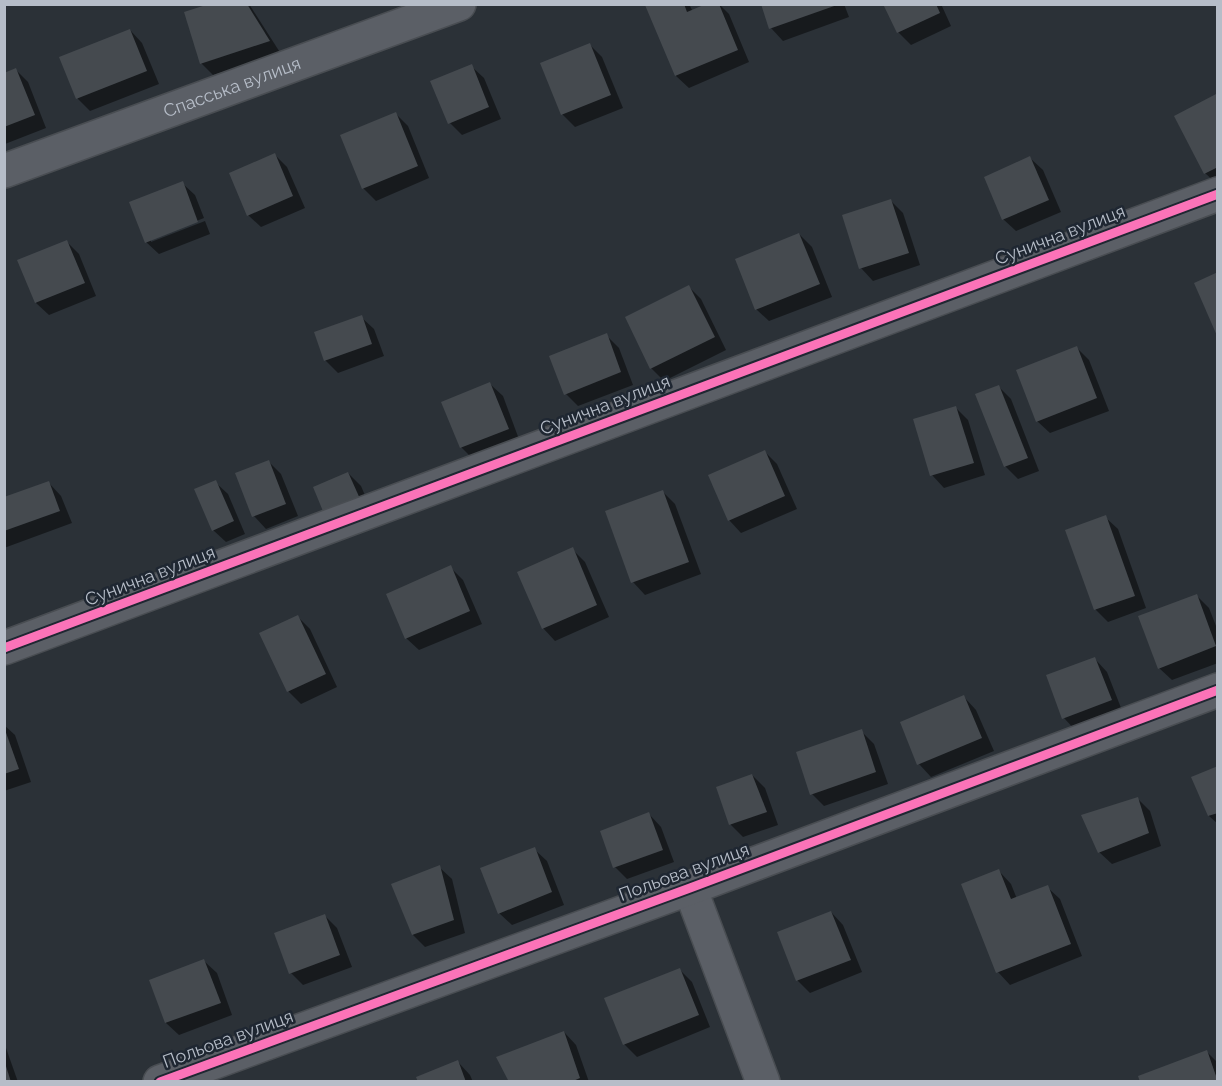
<svg xmlns="http://www.w3.org/2000/svg" width="1222" height="1086" viewBox="0 0 1222 1086" font-family="Raleway,sans-serif">
  <style>
    .shadow { fill: #0007 }
    .building { fill: #454a4f }
    .lines { fill: none; stroke-linecap: round; stroke-linejoin: round }
    .minor-casing { stroke: #494d52; stroke-width: 36 }
    .minor { stroke: #5b5f66; stroke-width: 33 }
    .cycleway-casing { stroke: #1f2732; stroke-width: 13 }
    .cycleway { stroke: #fb73b8; stroke-width: 9 }
    .labels { text-anchor: middle; stroke-width: 5; stroke-linejoin: round; paint-order: stroke }
    .street-label { font-size: 18px; fill: #b6bdc8; stroke: #1f2732 }
  </style>
  <rect width="100%" height="100%" fill="#2b3137"/>
  <g class="shadow">
    <polygon points="214,4 249,4 281,54 213,75 201,63"/>
    <polygon points="651,4 689,4 693,12 710,4 719,4 729,14 749,62 689,88 676,76 647,6"/>
    <polygon points="762,4 844,4 849,17 783,41 771,28"/>
    <polygon points="885,4 941,4 951,26 911,45 898,32"/>
    <polygon points="130,30 142,43 159,84 90,111 78,99 61,58"/>
    <polygon points="590,45 602,57 623,108 575,127 562,114"/>
    <polygon points="471,66 484,78 501,119 462,135 450,123"/>
    <polygon points="16,70 28,82 46,128 5,144 4,74"/>
    <polygon points="1218,95 1218,185 1205,173"/>
    <polygon points="396,114 408,126 429,178 376,201 363,188"/>
    <polygon points="275,155 287,167 305,208 261,227 248,215"/>
    <polygon points="1030,158 1043,170 1061,212 1016,231 1003,219"/>
    <polygon points="182,183 195,195 204,218 151,239 151,242 205,221 210,234 159,254 146,242"/>
    <polygon points="890,200 903,213 920,265 873,281 861,268"/>
    <polygon points="799,234 812,247 832,297 769,321 756,309"/>
    <polygon points="67,242 79,254 96,296 49,315 36,303"/>
    <polygon points="689,287 701,299 726,350 664,381 651,368"/>
    <polygon points="361,317 374,329 384,356 338,373 325,360"/>
    <polygon points="606,335 619,348 633,385 578,406 566,394"/>
    <polygon points="1077,348 1089,360 1109,411 1050,433 1037,421"/>
    <polygon points="490,384 503,396 520,442 474,460 461,447"/>
    <polygon points="999,387 1011,399 1039,471 1018,479 1005,466"/>
    <polygon points="955,407 968,420 985,475 944,488 932,475"/>
    <polygon points="765,452 777,464 797,509 741,533 729,520"/>
    <polygon points="269,462 281,474 298,516 266,529 254,516 237,474"/>
    <polygon points="348,473 361,486 373,514 339,528"/>
    <polygon points="215,482 228,494 245,534 226,542 213,530"/>
    <polygon points="49,483 61,496 72,523 4,548 4,499"/>
    <polygon points="663,492 675,504 701,574 645,595 633,582"/>
    <polygon points="1105,517 1118,529 1146,608 1108,622 1096,610 1067,531"/>
    <polygon points="572,549 585,562 609,617 555,641 543,628"/>
    <polygon points="450,567 463,580 482,624 419,650 406,638"/>
    <polygon points="1197,596 1209,608 1218,631 1218,663 1172,680 1159,668"/>
    <polygon points="298,617 310,629 337,687 301,704 289,692 261,634"/>
    <polygon points="1095,659 1107,672 1123,713 1076,731 1064,718"/>
    <polygon points="964,697 976,710 994,751 931,777 919,764"/>
    <polygon points="4,725 15,735 31,782 4,791"/>
    <polygon points="861,731 874,744 888,784 824,806 812,794"/>
    <polygon points="1218,768 1218,824 1209,816 1193,778"/>
    <polygon points="752,775 765,788 778,825 743,837 731,825 717,788"/>
    <polygon points="1137,798 1150,811 1161,846 1112,864 1099,852"/>
    <polygon points="649,814 661,827 674,862 627,879 615,867"/>
    <polygon points="534,849 547,861 564,905 512,925 499,913"/>
    <polygon points="439,867 452,879 465,933 425,947 413,935"/>
    <polygon points="999,871 1011,884 1017,899 1047,887 1060,899 1082,956 1010,985 998,972 963,885"/>
    <polygon points="831,912 843,925 862,972 810,993 798,981 779,933"/>
    <polygon points="325,916 337,928 352,967 303,985 291,973"/>
    <polygon points="204,961 217,973 232,1015 179,1035 166,1023 151,980"/>
    <polygon points="679,969 692,982 710,1027 637,1057 624,1044"/>
    <polygon points="564,1032 576,1045 589,1082 511,1082"/>
    <polygon points="4,1046 6,1048 18,1082 4,1082"/>
    <polygon points="1207,1052 1218,1063 1218,1082"/>
    <polygon points="458,1062 470,1075 473,1082 419,1082"/>
  </g>
  <g class="building">
    <polygon points="209,4 247,4 270,41 200,64 184,12"/>
    <polygon points="647,4 684,4 687,12 706,4 719,4 738,50 675,76 645,5"/>
    <polygon points="761,4 837,4 837,5 769,29"/>
    <polygon points="883,4 936,4 940,13 897,33"/>
    <polygon points="130,29 147,71 76,99 59,57"/>
    <polygon points="590,43 611,95 561,115 540,63"/>
    <polygon points="472,64 489,107 448,124 430,81"/>
    <polygon points="16,68 35,115 4,127 4,73"/>
    <polygon points="1218,93 1218,167 1204,174 1174,116"/>
    <polygon points="396,112 418,166 362,189 340,135"/>
    <polygon points="275,153 293,196 247,216 229,173"/>
    <polygon points="1030,156 1049,200 1002,220 984,177"/>
    <polygon points="183,181 198,222 145,243 129,202"/>
    <polygon points="891,199 909,253 859,269 842,215"/>
    <polygon points="799,233 820,284 755,310 735,259"/>
    <polygon points="67,240 85,283 35,303 17,260"/>
    <polygon points="1218,272 1218,338 1194,283"/>
    <polygon points="689,285 715,337 650,369 625,317"/>
    <polygon points="362,315 372,344 324,361 314,332"/>
    <polygon points="607,333 621,372 564,395 549,356"/>
    <polygon points="1077,346 1097,398 1036,422 1016,370"/>
    <polygon points="490,382 509,429 460,448 441,402"/>
    <polygon points="999,385 1028,458 1004,467 975,394"/>
    <polygon points="956,406 974,463 930,476 913,419"/>
    <polygon points="765,450 785,496 728,521 708,475"/>
    <polygon points="269,460 286,504 252,517 235,473"/>
    <polygon points="348,472 361,501 325,516 313,487"/>
    <polygon points="216,480 234,521 212,531 194,489"/>
    <polygon points="49,481 60,511 4,531 4,497"/>
    <polygon points="663,490 689,562 631,583 605,511"/>
    <polygon points="1106,515 1135,596 1094,610 1065,530"/>
    <polygon points="573,547 597,605 542,629 517,572"/>
    <polygon points="451,565 470,611 405,639 386,594"/>
    <polygon points="1197,594 1216,646 1158,669 1138,616"/>
    <polygon points="298,615 326,674 287,692 259,633"/>
    <polygon points="1095,657 1112,700 1062,719 1046,675"/>
    <polygon points="964,695 982,738 917,765 900,722"/>
    <polygon points="4,727 19,769 4,774"/>
    <polygon points="862,729 876,772 810,795 796,752"/>
    <polygon points="1218,766 1218,813 1208,816 1191,777"/>
    <polygon points="752,774 767,812 729,825 716,787"/>
    <polygon points="1138,797 1149,833 1098,853 1081,815"/>
    <polygon points="649,812 663,850 613,868 600,831"/>
    <polygon points="535,847 552,892 498,914 480,868"/>
    <polygon points="440,865 454,920 412,935 391,884"/>
    <polygon points="999,869 1011,899 1048,885 1071,944 996,973 961,884"/>
    <polygon points="831,911 851,960 796,981 777,932"/>
    <polygon points="325,914 340,955 289,974 274,933"/>
    <polygon points="204,959 221,1003 165,1023 149,980"/>
    <polygon points="680,968 699,1015 623,1045 604,998"/>
    <polygon points="564,1031 580,1078 571,1082 509,1082 496,1057"/>
    <polygon points="1207,1050 1218,1082 1140,1082 1138,1076"/>
    <polygon points="458,1060 466,1082 418,1082 416,1077"/>
    <polygon points="4,1063 5,1063 11,1082 4,1082"/>
  </g>
  <g class="lines">
    <g class="minor-casing">
      <g id="minor">
        <path id="s1" d="M 4,171 L 459,4"/>
        <polyline points="4,648 1218,194"/>
        <polyline points="690,888 763,1082"/>
        <polyline points="160,1082 690,888 1218,690"/>
      </g>
    </g>
    <use href="#minor" class="minor"/>
    <g class="cycleway-casing">
      <g id="cycleway">
        <polyline points="4,648 1218,194"/>
        <polyline points="160,1082 690,888 1218,690"/>
      </g>
    </g>
    <use href="#cycleway" class="cycleway"/>
  </g>
  <g class="labels">
    <g class="street-label">
      <text dy="6" stroke="none"><textPath href="#s1" startOffset="243">Спасська вулиця</textPath></text>
      <text transform="translate(1060 235) rotate(-21)" y="6">Сунична вулиця</text>
      <text transform="translate(605 405) rotate(-21)" y="6">Сунична вулиця</text>
      <text transform="translate(150 576) rotate(-21)" y="6">Сунична вулиця</text>
      <text transform="translate(684 872) rotate(-20)" y="6">Польова вулиця</text>
      <text transform="translate(228 1039) rotate(-20)" y="6">Польова вулиця</text>
    </g>
  </g>
  <rect width="1222" height="1086" fill="none" stroke="#b6bdc8" stroke-width="12"/>
</svg>
